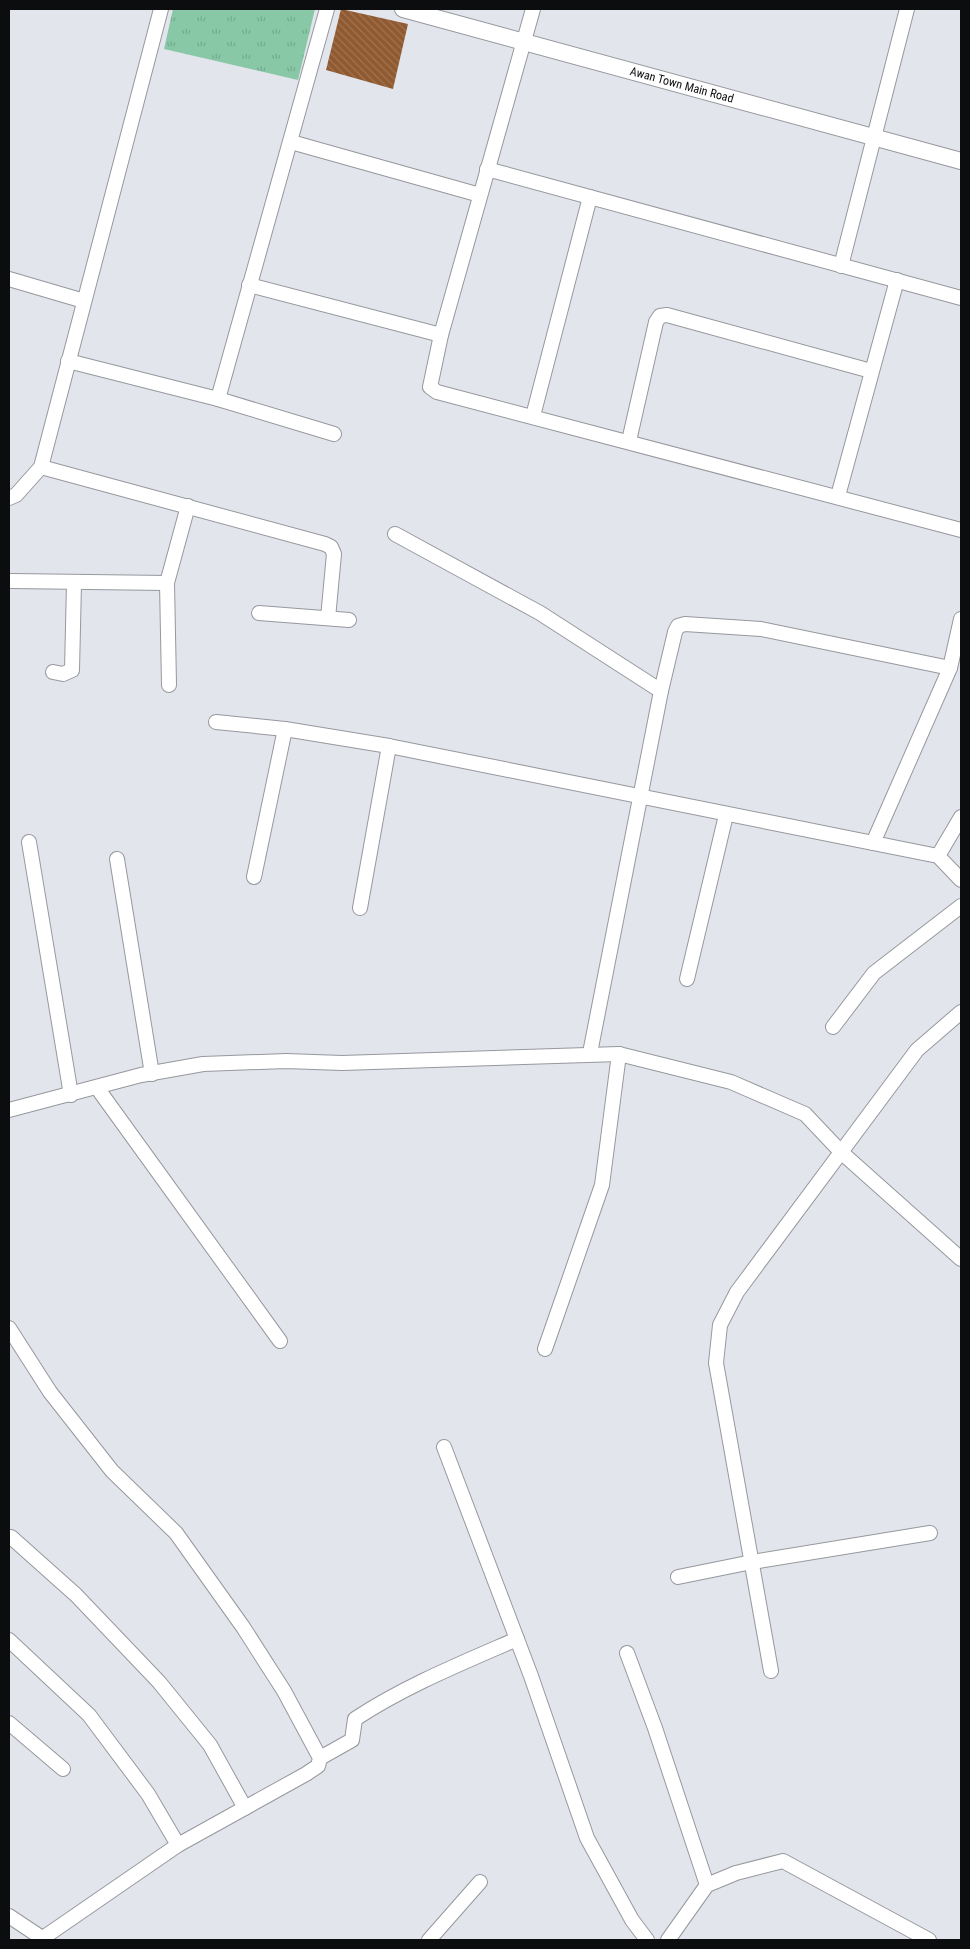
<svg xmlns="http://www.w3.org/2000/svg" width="970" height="1949" viewBox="0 0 970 1949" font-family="'Roboto Condensed',sans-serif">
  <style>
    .park { fill: url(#park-tufts) }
    .building { fill: url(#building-back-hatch) }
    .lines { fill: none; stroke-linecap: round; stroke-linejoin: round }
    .minor-casing { stroke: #96989e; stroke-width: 16 }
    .tertiary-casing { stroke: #96989e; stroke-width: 18 }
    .minor { stroke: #fff; stroke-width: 14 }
    .tertiary { stroke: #fff; stroke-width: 16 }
    .labels { text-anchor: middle; stroke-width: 4; stroke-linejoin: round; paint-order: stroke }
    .street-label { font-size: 12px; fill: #0c0d0f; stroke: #e3e5ec }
  </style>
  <defs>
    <pattern id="park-tufts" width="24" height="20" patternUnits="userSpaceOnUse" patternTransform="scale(1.25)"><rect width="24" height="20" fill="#88c8a7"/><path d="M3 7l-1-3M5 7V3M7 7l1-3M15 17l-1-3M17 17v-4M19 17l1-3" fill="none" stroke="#74ab8f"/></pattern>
    <pattern id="building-back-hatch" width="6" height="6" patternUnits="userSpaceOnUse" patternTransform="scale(1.25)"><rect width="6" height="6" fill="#91592e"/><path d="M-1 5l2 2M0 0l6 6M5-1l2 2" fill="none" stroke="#9c7557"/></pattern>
  </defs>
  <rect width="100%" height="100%" fill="#e3e5ec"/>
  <polygon class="park" points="173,9 315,9 298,80 164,49"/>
  <polygon class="building" points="341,9 408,24 393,89 326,70"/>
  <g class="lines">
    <defs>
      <g id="minor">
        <polyline points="533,9 441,335 430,387 437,392 961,530"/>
        <polyline points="291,142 480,195"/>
        <polyline points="487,169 961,298"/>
        <polyline points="841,266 907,9"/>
        <polyline points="9,279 84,301"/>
        <polyline points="249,285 441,335"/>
        <polyline points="68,361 218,399 327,9"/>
        <polyline points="218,399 334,434"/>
        <polyline points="533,416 590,197"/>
        <polyline points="629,441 656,322 660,316 667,315 871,371"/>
        <polyline points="41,467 325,544 331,547 334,554 328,618"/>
        <polyline points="838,496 897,280"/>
        <polyline points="9,498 16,495 41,467 161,9"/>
        <polyline points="395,534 540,613 661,691"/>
        <polyline points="11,581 167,583"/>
        <polyline points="259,613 349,620"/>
        <polyline points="53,672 63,674 72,670 74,583"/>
        <polyline points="169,685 167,583 188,506"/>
        <polyline points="216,722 285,729 389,746 938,856 961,880"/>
        <polyline points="29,842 71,1095"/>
        <polyline points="873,843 950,668 961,619"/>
        <polyline points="938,856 961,817"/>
        <polyline points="117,859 152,1074"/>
        <polyline points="254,877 285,729"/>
        <polyline points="360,908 389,746"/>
        <polyline points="687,979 726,815"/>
        <polyline points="833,1027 874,973 961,906"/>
        <polyline points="590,1053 661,691 675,632 678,626 685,624 761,629 950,668"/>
        <polyline points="98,1089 280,1341"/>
        <polyline points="9,1110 141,1075 203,1064 286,1061 342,1063 619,1054 731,1082 805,1114 841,1152 961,1259"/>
        <polyline points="9,1328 50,1392 112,1471 176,1533 243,1627 284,1691 320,1758 318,1766 306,1774 178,1845 40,1940"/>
        <polyline points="545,1349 602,1185 619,1054"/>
        <polyline points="444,1447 531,1676 587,1838 632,1920 647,1940"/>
        <polyline points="11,1537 76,1595 159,1682 210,1745 245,1808"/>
        <polyline points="678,1577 752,1562 930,1533"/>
        <polyline points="9,1640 89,1715 148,1794 178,1845"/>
        <polyline points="627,1653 655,1728 707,1885"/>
        <polyline points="771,1671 716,1363 720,1325 737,1292 917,1050 961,1012"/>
        <polyline points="9,1723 63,1769"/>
        <path d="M320 1758 352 1740 355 1719C405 1686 462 1663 517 1639"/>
        <polyline points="9,1916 42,1938"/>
        <polyline points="429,1940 480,1882"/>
        <polyline points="668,1940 707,1885 736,1873 783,1861 929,1940"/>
      </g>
      <g id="tertiary">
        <path id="s1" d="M403 9 961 161"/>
      </g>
    </defs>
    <use href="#minor" class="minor-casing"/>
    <use href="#tertiary" class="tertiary-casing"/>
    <use href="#minor" class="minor"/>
    <use href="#tertiary" class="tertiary"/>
  </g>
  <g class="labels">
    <g class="street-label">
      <text dy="4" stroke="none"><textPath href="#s1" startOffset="289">Awan Town Main Road</textPath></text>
    </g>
  </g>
  <rect width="970" height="1949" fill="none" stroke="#0c0d0f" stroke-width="20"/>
</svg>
